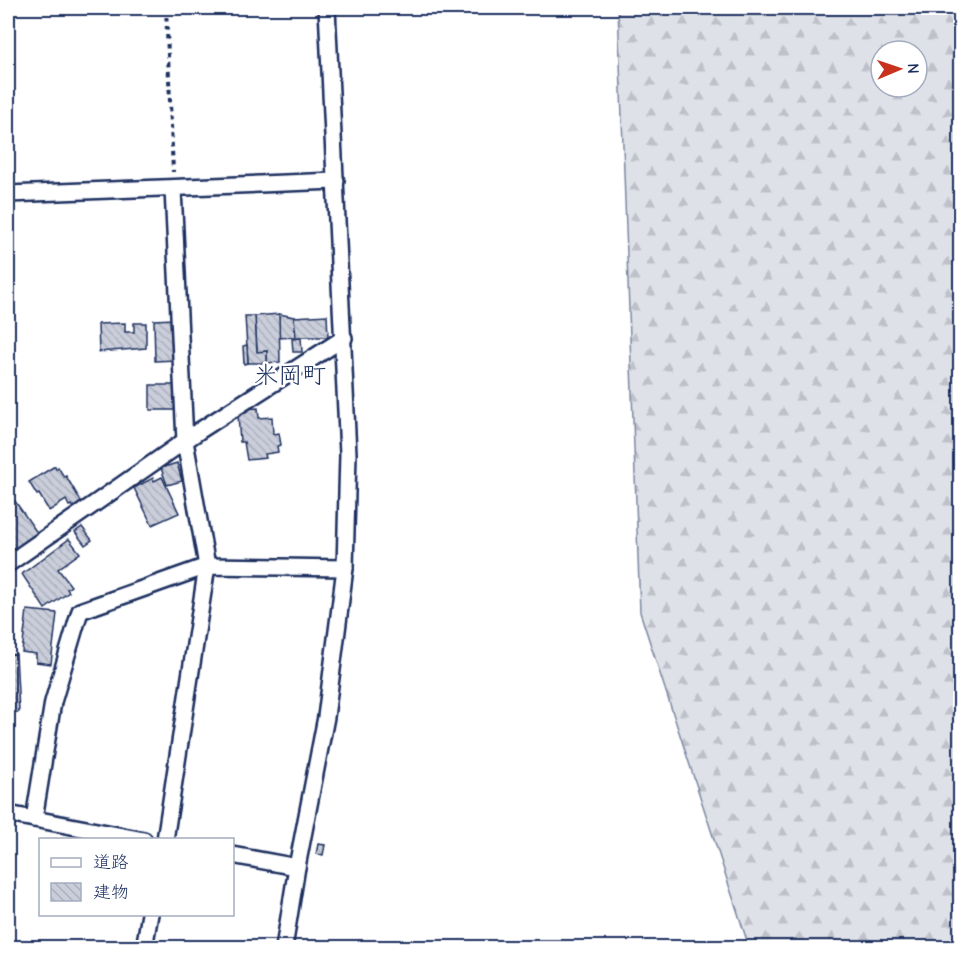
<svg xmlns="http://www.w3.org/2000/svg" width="968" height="955" viewBox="0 0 968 955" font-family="'Comic Neue','Klee One',sans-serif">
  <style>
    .forest { fill: url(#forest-firs); stroke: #7c88a2; stroke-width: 1.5; fill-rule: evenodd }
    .building { fill: url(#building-back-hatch); stroke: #1b2f5e; stroke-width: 1.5 }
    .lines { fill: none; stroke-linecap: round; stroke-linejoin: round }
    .minor-casing { stroke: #1b2f5e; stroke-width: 20 }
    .path { stroke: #1b2f5e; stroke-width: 4; stroke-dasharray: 4.5 4.5; stroke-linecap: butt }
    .minor { stroke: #fff; stroke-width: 15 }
    .labels { text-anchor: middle; stroke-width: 5; stroke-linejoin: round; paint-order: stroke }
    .quarter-label { font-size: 24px; fill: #1b2f5e; stroke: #fff }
  </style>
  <defs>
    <pattern id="forest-firs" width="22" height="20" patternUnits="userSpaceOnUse" patternTransform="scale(1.5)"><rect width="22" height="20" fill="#dee1e7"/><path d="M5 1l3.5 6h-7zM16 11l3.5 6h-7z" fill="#bec1c9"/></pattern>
    <pattern id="building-back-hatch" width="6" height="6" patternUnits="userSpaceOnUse" patternTransform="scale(1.5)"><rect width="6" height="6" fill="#caceda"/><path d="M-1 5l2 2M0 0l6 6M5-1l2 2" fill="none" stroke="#adb1be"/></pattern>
  </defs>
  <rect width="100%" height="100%" fill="#fff"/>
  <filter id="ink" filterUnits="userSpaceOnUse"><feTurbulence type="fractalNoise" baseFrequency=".0167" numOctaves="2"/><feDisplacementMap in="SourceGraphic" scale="12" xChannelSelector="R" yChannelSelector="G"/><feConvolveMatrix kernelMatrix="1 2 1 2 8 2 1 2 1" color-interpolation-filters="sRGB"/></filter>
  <g filter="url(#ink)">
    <path class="forest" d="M618 8H960V947H749L640 612ZM881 51H917V87H881Z"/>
    <g class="building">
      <polygon points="279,314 294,317 296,337 278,338"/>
      <polygon points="279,314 280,362 267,363 267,351 257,352 255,316"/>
      <polygon points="327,315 328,337 296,337 294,317"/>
      <polygon points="245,316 255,316 257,352 267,351 267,363 248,363"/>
      <polygon points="174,319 176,360 155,361 154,320"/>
      <polygon points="125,323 125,332 134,332 134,323 146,323 146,348 99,352 98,324"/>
      <polygon points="301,338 302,352 293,352 292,339"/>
      <polygon points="247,345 248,363 244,364 243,346"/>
      <rect x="150" y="385" width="25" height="25"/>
      <polygon points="258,408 259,418 272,417 273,434 279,433 281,445 277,446 278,452 265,454 266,458 247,460 244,442 240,442 238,415 242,414 243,409"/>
      <polygon points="177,463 182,481 167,485 161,468"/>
      <polygon points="55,466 56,469 58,467 64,477 66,476 82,503 73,508 71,505 69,506 66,500 49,511 39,494 37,495 29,482"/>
      <polygon points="162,477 179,513 152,525 134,488 153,478 154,481"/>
      <polygon points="10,494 38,534 8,556 8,496"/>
      <polygon points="82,527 92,540 85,545 75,532"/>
      <polygon points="69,539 80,553 58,569 71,586 67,589 69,592 45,609 22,574"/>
      <polygon points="27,610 57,613 51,664 36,662 36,654 22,652"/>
      <polygon points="16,654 19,712 8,713 8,655"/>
      <polygon points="318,844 325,845 323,855 316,854"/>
    </g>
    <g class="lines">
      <defs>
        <g id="minor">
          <polyline points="8,194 336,181"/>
          <polyline points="8,564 199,431 344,338"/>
          <polyline points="8,814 144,840"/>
          <polyline points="34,819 53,702 80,611 207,566 345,568"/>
          <polyline points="165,840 207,566 185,441 173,189"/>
          <polyline points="232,855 297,867"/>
          <polyline points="144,948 150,914"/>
          <polyline points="284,948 297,867 326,717 345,568 348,454 327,8"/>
        </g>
      </defs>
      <use href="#minor" class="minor-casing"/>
      <polyline class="path" points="166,8 173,172"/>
      <use href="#minor" class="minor"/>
    </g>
  </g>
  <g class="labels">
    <g class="quarter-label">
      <text x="290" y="383">米岡町</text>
    </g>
  </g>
  <rect width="968" height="955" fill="none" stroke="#fff" stroke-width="30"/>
  <rect x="15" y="15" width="938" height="925" fill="none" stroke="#1b2f5e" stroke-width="2" filter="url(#ink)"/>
  <rect x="39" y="838" width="195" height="78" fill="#ffffff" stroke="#a4acbf" stroke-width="1.5"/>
  <rect x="51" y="858" width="30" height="9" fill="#ffffff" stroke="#a4acbf" stroke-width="1.5"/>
  <text x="93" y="868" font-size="18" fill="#1b2f5e">道路</text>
  <rect x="51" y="883" width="30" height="18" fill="url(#building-back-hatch)" stroke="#a4acbf" stroke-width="1.5"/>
  <text x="93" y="898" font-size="18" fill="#1b2f5e">建物</text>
  <g transform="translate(899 69) rotate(88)"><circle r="28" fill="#ffffff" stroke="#a4acbf" stroke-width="1.5"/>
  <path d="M0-4.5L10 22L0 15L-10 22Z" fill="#c8321e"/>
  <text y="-9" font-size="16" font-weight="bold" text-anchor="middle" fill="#1b2f5e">N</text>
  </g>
</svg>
